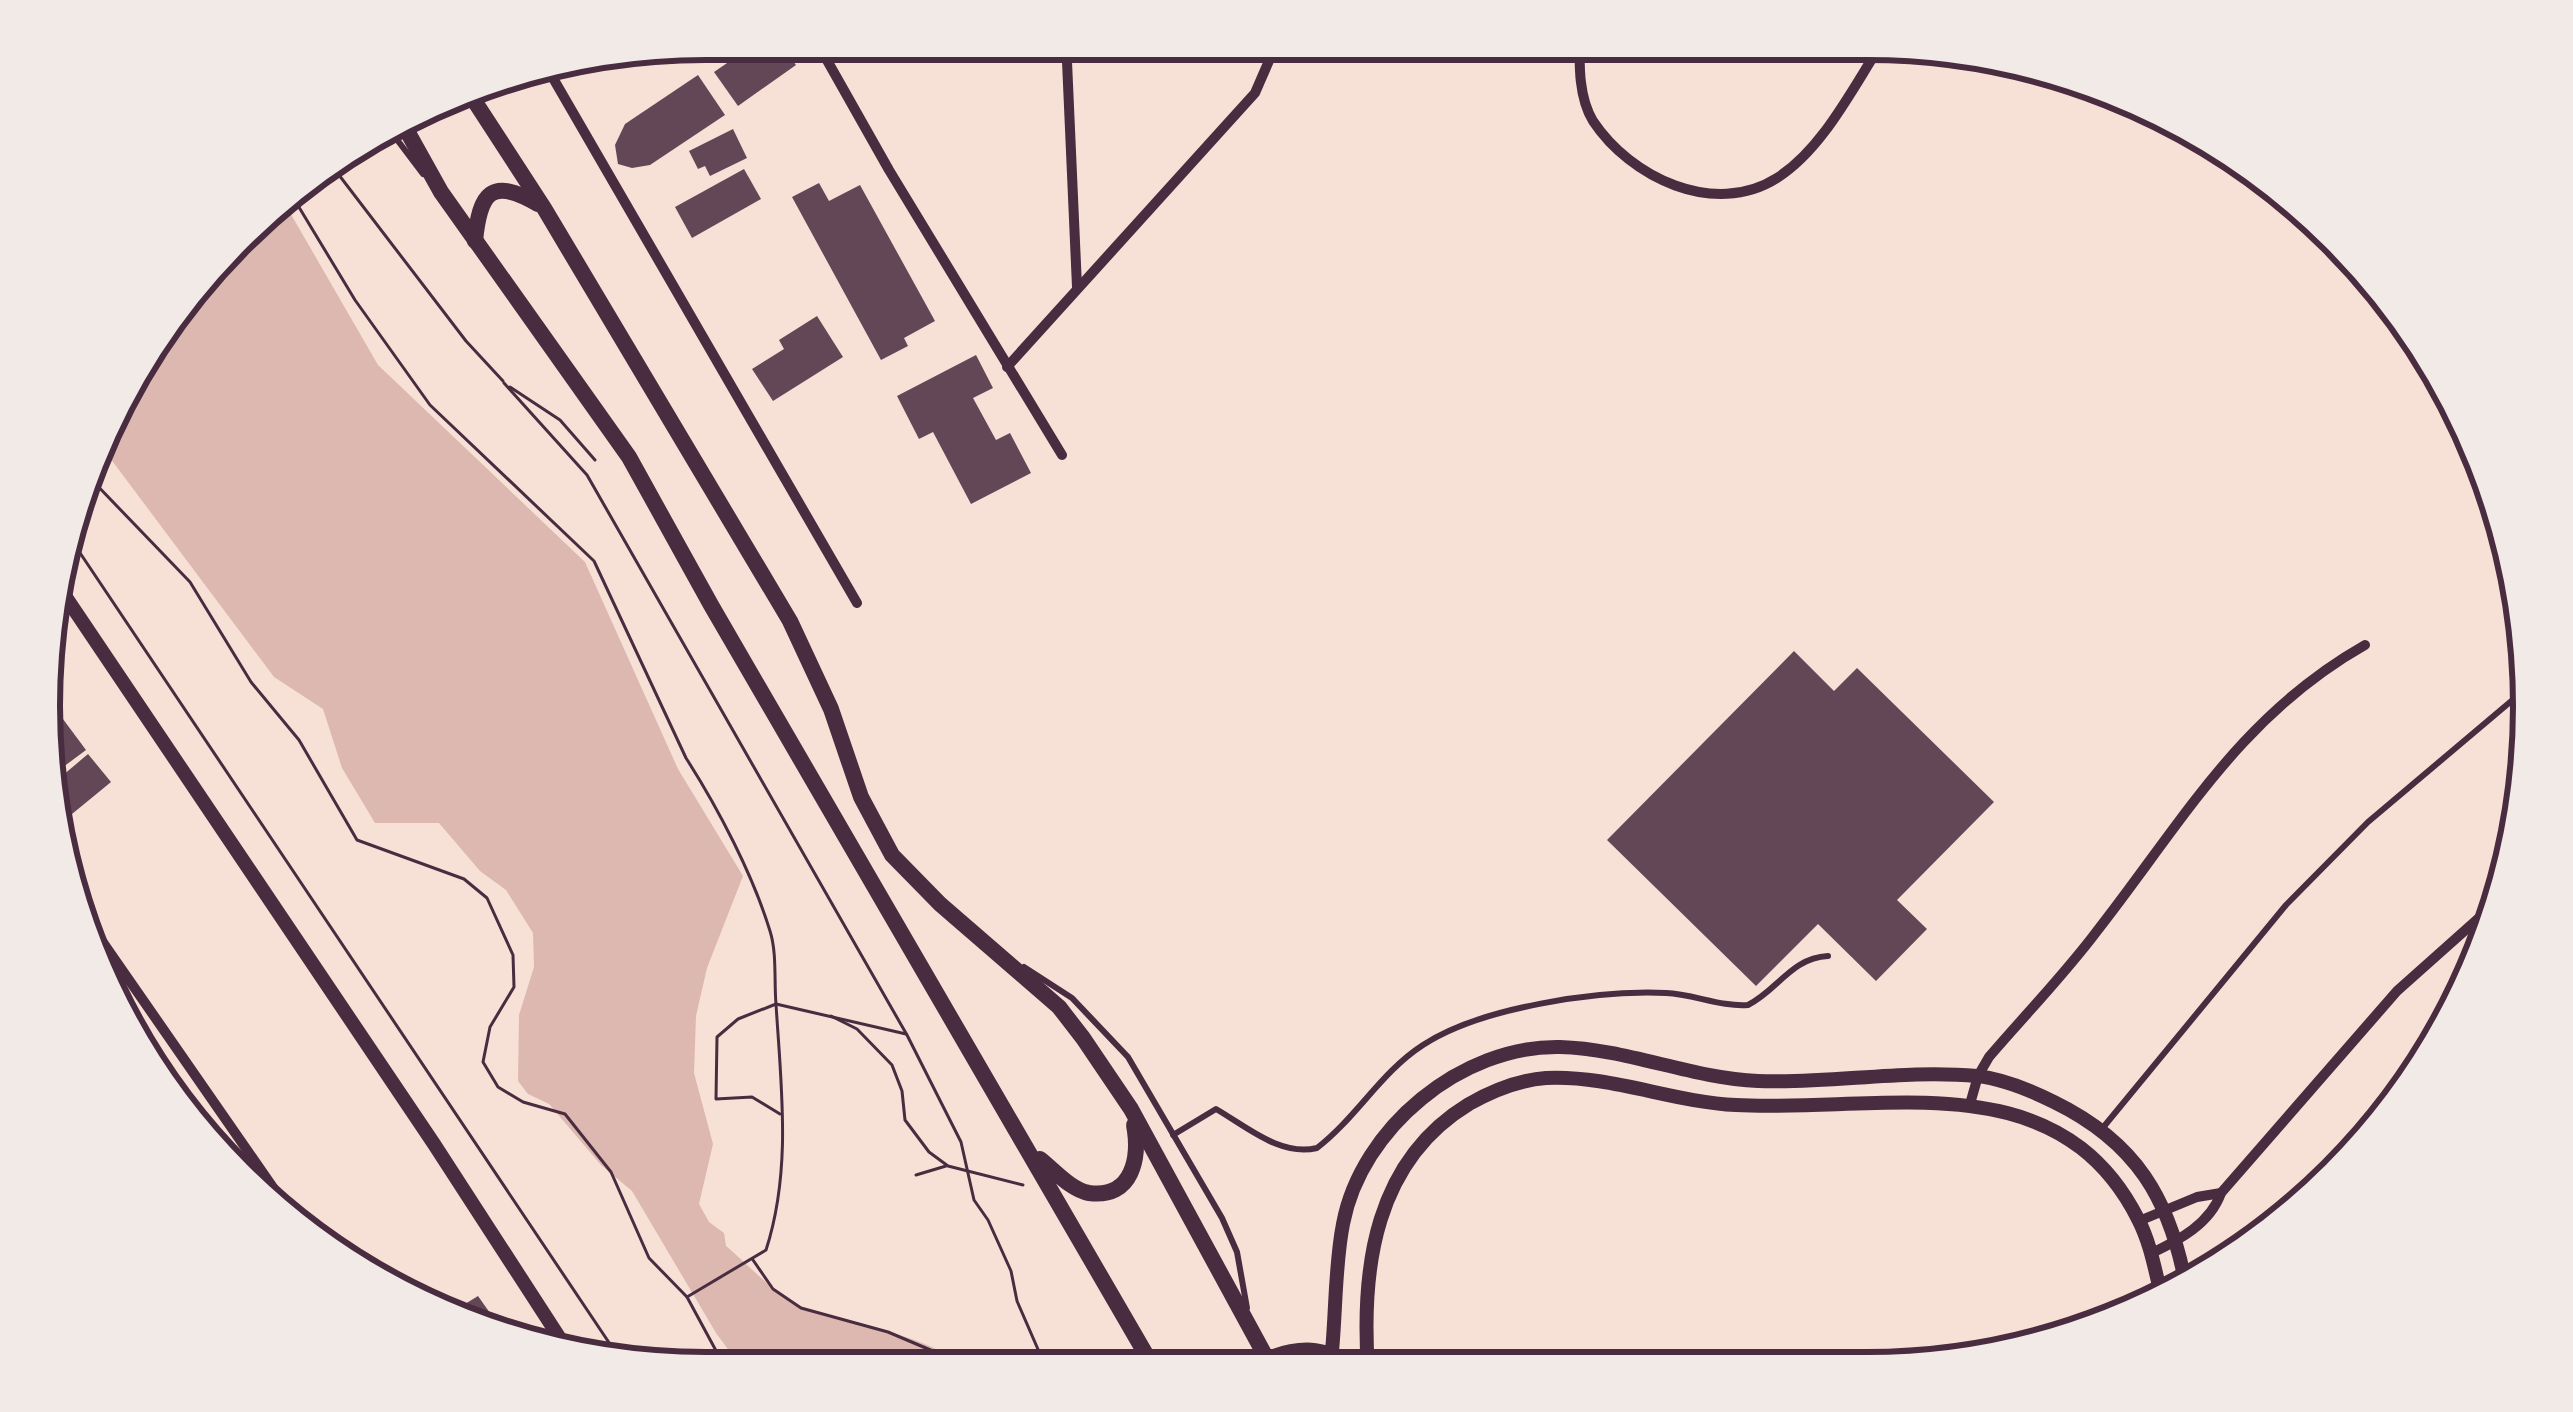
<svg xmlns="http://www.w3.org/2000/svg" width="2573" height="1412" viewBox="0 0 2573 1412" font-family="'Exo 2',sans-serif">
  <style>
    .water { fill: #dcb8b0 }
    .building { fill: #644757 }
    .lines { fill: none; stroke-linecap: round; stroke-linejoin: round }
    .path { stroke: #4a2c40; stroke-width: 3 }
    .service { stroke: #4a2c40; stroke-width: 6 }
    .minor { stroke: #4a2c40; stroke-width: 10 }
    .tertiary { stroke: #4a2c40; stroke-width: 14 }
    .primary { stroke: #4a2c40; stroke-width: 16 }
    .rim { fill: none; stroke: #4a2c40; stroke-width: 6 }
  </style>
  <rect width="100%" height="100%" fill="#f7e1d7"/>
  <path class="water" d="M281 197 378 365 585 562 678 769 743 876 707 968 696 1016 694 1073 713 1144 699 1204 709 1222 724 1233 726 1246C749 1265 779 1299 805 1309 858 1328 926 1332 970 1371H744L716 1333 632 1191 601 1165 549 1104 528 1094 518 1081 519 1015 534 967 533 933 506 890 480 871 439 823H375L342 768 323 709 274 677 101 446 151 336Z"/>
  <g class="building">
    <polygon points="762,39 777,39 796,65 738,106 714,72"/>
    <polygon points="698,75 725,115 650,165 632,168 618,164 615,145 625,124"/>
    <polygon points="733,129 747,158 710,176 705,166 698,169 689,151"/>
    <polygon points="744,169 761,199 692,238 675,207"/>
    <polygon points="819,183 829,201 860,185 935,321 904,338 908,346 881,360 792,197"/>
    <polygon points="817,316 843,357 773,401 752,369 784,349 779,340"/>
    <polygon points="976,355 993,388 973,398 996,440 1010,433 1031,473 971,504 933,432 919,439 897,396"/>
    <polygon points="1794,651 1834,691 1857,668 1994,802 1897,900 1927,929 1876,981 1818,924 1756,986 1607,840"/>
    <polygon points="54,707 86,750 47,779 40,750 44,715"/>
    <polygon points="88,754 111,782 72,814 49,787"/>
    <polygon points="478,1296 509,1340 447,1315"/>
  </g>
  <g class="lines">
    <g class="path">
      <polyline points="329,162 466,341 503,381"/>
      <path d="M288 189 355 300 430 405 594 561 686 758C718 808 753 875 770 931 777 953 774 981 776 1004 781 1086 792 1170 766 1250L687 1297"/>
      <polyline points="504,383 587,475 907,1035 961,1142 974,1200 988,1220 1011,1271 1017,1301 1047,1370"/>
      <polyline points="510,387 560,420 595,460"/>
      <polyline points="88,476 190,582 251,682 299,740 357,840 464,879 487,898 513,955 514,987 490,1027 483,1062 498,1087 523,1102 565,1114 611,1172 649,1258 687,1297 727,1371"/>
      <polyline points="64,529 624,1365"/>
      <polyline points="831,1016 857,1029 892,1065 902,1091 905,1120 929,1152 948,1166 1023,1185"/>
      <polyline points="780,1114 752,1097 716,1099 717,1037 738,1019 776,1004 906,1034"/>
      <polyline points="916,1175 946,1166"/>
      <polyline points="753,1260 773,1289 801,1308 888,1332 980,1371"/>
    </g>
    <g class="service">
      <polyline points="389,129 423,174"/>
      <polyline points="1024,967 1072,998 1128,1057 1222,1218 1237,1252 1247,1308"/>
      <polyline points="2101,1130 2286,905 2368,822 2522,692"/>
      <path d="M1173 1135 1216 1109C1247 1127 1281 1157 1317 1148 1357 1117 1381 1072 1423 1045 1481 1007 1598 990 1666 993 1693 994 1721 1007 1748 1005 1778 990 1791 958 1828 956"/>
    </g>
    <g class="minor">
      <polyline points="815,39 889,170 1062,455"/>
      <polyline points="1066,39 1077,287"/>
      <path d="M1580 40C1579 66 1579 98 1593 121 1630 177 1714 218 1777 178 1824 148 1854 85 1884 40"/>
      <polyline points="546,66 857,603"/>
      <polyline points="1007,367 1255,93 1278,40"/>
      <polyline points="77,905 297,1222"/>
      <path d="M1970 1104 1978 1076 1989 1057C2025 1015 2064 975 2097 931 2183 821 2240 716 2365 645"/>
      <polyline points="2139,1221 2197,1197 2221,1193"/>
      <path d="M2152 1253C2179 1240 2210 1224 2221 1193L2397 991 2489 909"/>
    </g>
    <g class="tertiary">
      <polyline points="57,584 434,1144 572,1357"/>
      <path d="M1332 1351C1336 1309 1335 1264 1343 1224 1361 1128 1462 1045 1560 1047 1628 1049 1690 1078 1758 1081 1830 1084 1904 1069 1977 1076 2004 1079 2030 1090 2054 1102 2136 1142 2170 1199 2186 1286"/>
      <path d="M1265 1359C1305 1343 1327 1348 1363 1369"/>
      <path d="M1368 1369C1361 1267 1375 1161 1469 1104 1492 1091 1519 1080 1546 1078 1611 1075 1672 1102 1736 1105 1881 1113 2057 1059 2138 1219 2151 1244 2155 1271 2162 1298"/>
    </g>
    <g class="primary">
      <polyline points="466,88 544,208 790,621 831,709 861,797 892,855 940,904 1059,1007 1083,1038 1131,1109 1273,1370"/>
      <polyline points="402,122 441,192 629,457 711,605 1155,1370"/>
      <path d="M475 241C480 192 491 177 538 204"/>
      <path d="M1040 1159C1054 1170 1071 1190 1089 1193 1133 1199 1140 1157 1134 1125"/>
    </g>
  </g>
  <path d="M0 0H2573V1412H0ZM706 60H1867A646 646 0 0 1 2513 706V706A646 646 0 0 1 1867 1352H706A646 646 0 0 1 60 706V706A646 646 0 0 1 706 60Z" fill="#f1eae7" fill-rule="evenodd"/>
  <path class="rim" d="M706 60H1867A646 646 0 0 1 2513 706V706A646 646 0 0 1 1867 1352H706A646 646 0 0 1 60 706V706A646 646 0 0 1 706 60Z"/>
</svg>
